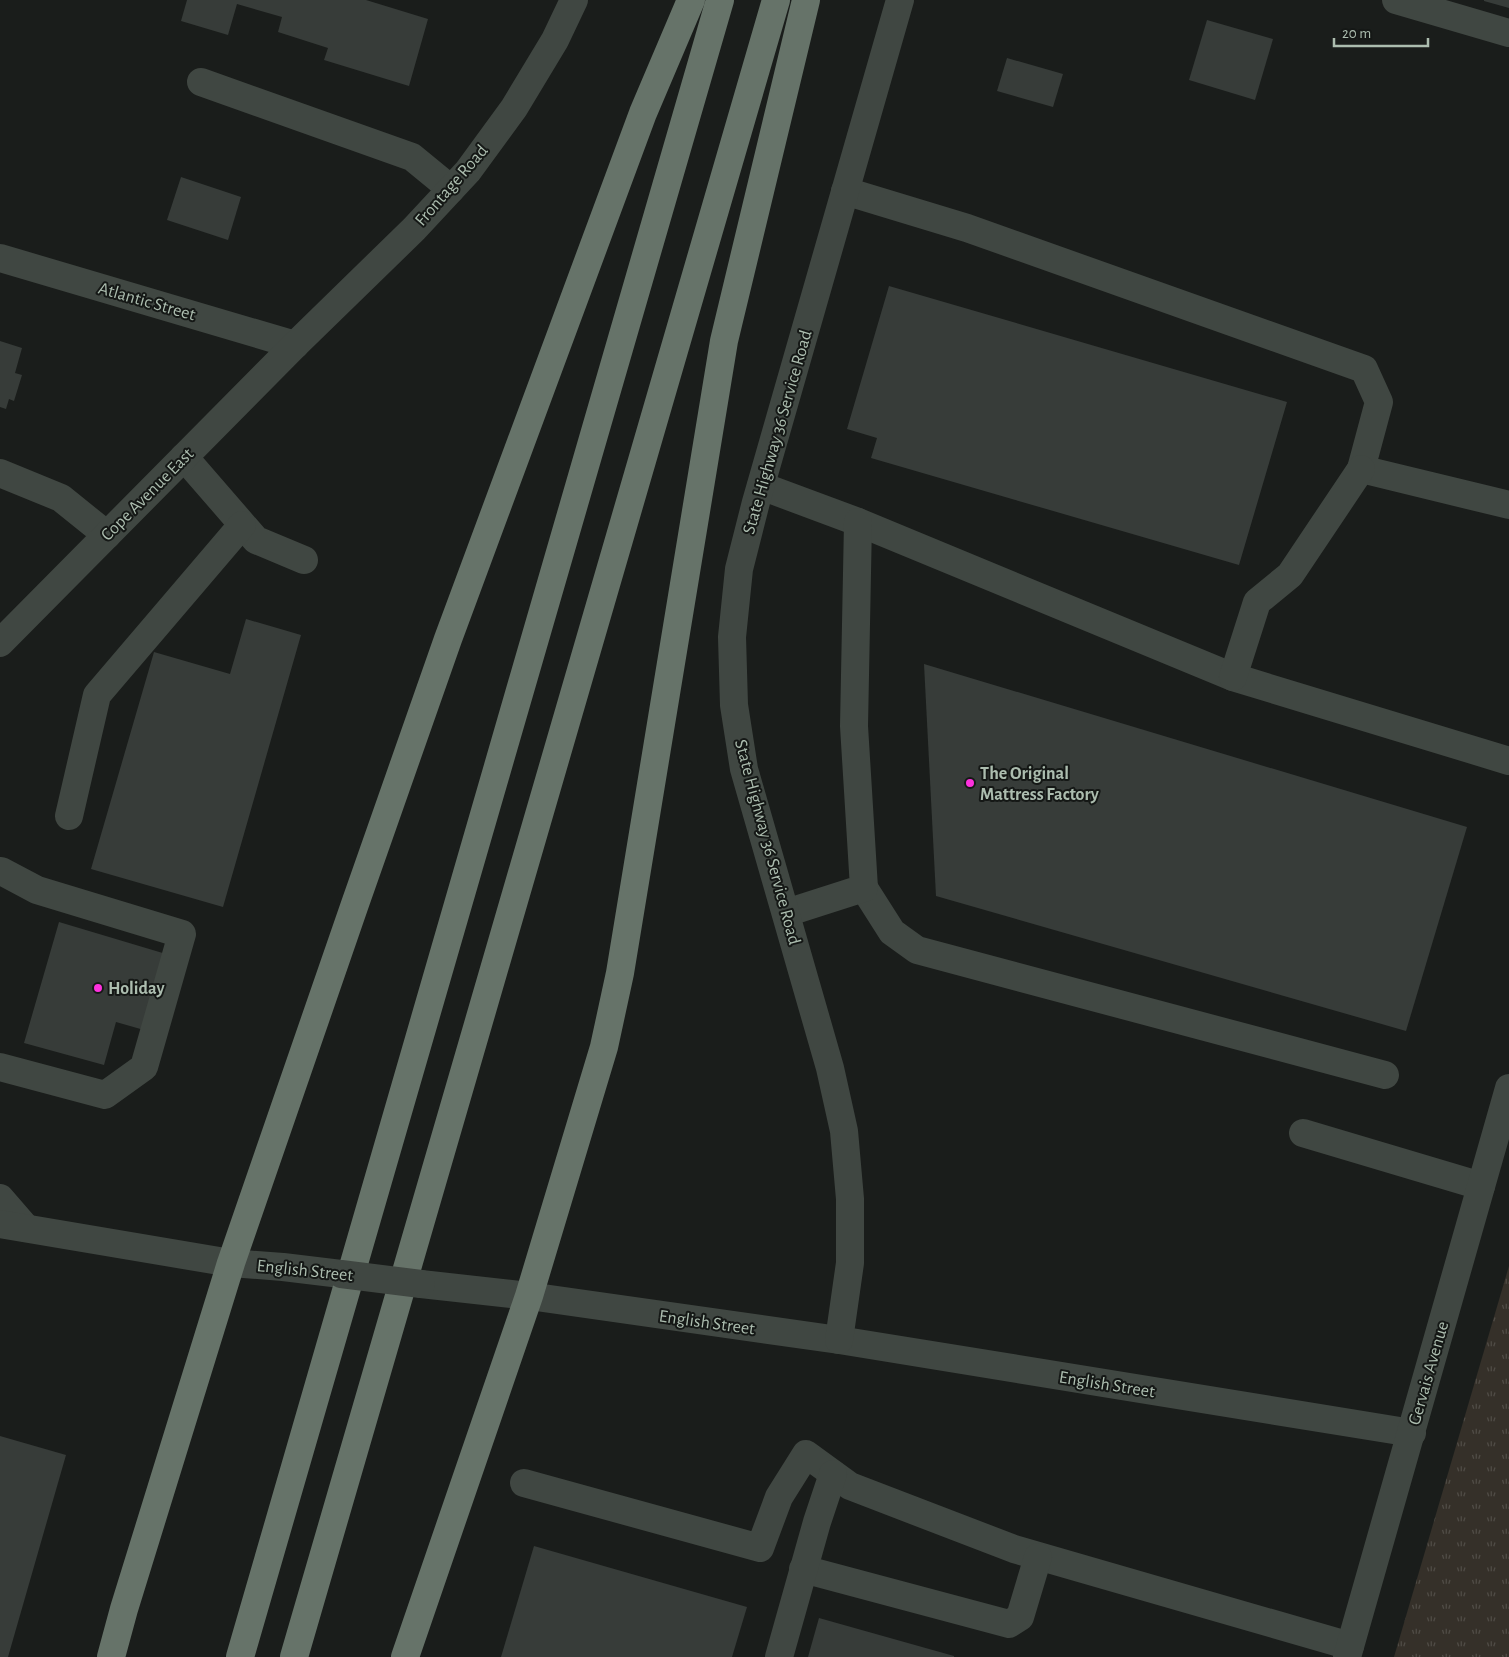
<svg xmlns="http://www.w3.org/2000/svg" width="1509" height="1657" viewBox="0 0 1509 1657" font-family="'Alegreya Sans',sans-serif">
  <style>
    .grass { fill: url(#grass-tufts) }
    .building { fill: #373c39 }
    .lines { fill: none; stroke-linecap: round; stroke-linejoin: round }
    .minor { stroke: #404742; stroke-width: 28 }
    .highway { stroke: #667369; stroke-width: 28 }
    .minor-bridge { stroke: #404742; stroke-width: 28 }
    .poi-dot { fill: #fd31dd; stroke: #151816; stroke-width: 2 }
    .labels { text-anchor: middle; stroke-width: 4; stroke-linejoin: round; paint-order: stroke }
    .street-label { font-size: 18px; fill: #acbdaf; stroke: #151816 }
    .poi-label { font-size: 18px; font-weight: bold; fill: #acbdaf; stroke: #151816; text-anchor: start }
  </style>
  <defs>
    <pattern id="grass-tufts" width="24" height="20" patternUnits="userSpaceOnUse" patternTransform="scale(1.25)"><rect width="24" height="20" fill="#353029"/><path d="M3 7l-1-3M5 7V3M7 7l1-3M15 17l-1-3M17 17v-4M19 17l1-3" fill="none" stroke="#504c46"/></pattern>
  </defs>
  <rect width="100%" height="100%" fill="#1a1d1b"/>
  <polygon class="grass" points="1509,1266 1509,1657 1394,1657"/>
  <g class="building">
    <polygon points="187,0 366,0 428,19 409,86 324,60 328,48 278,32 282,17 237,4 228,35 181,21"/>
    <polygon points="1509,0 1509,8 1484,1 1484,0"/>
    <polygon points="1207,20 1273,39 1255,100 1189,80"/>
    <polygon points="1007,58 1063,74 1053,107 997,91"/>
    <polygon points="181,177 241,197 228,240 167,220"/>
    <polygon points="889,286 1287,402 1239,565 871,458 877,438 847,429"/>
    <polygon points="0,341 22,348 15,373 22,375 14,401 9,399 6,409 0,407"/>
    <polygon points="246,619 301,635 223,907 91,869 154,652 230,674"/>
    <polygon points="924,664 1467,827 1406,1031 936,896"/>
    <polygon points="59,922 166,954 144,1030 116,1022 104,1065 24,1043"/>
    <polygon points="0,1436 66,1455 8,1657 0,1657"/>
    <polygon points="534,1546 747,1607 732,1657 501,1657"/>
    <polygon points="819,1618 954,1656 954,1657 808,1657"/>
  </g>
  <g class="lines">
    <g class="minor">
      <polyline points="1396,0 1509,33"/>
      <polyline points="201,82 412,157 451,189"/>
      <polyline points="845,191 967,228 1364,369 1379,402 1361,469 1509,505"/>
      <polyline points="0,258 295,345"/>
      <polyline points="184,457 256,540 304,560"/>
      <polyline points="0,473 61,498 107,535"/>
      <polyline points="761,486 858,522 1233,677 1509,761"/>
      <polyline points="0,643 295,345 414,229 468,171 514,108 555,40 574,0"/>
      <polyline points="1233,677 1257,602 1290,575 1361,469"/>
      <polyline points="69,816 97,695 242,525"/>
      <polyline points="864,888 892,932 917,950 1385,1075"/>
      <polyline points="786,913 864,888 854,726 858,522"/>
      <polyline points="0,1067 105,1095 144,1067 182,934 37,890 1,871"/>
      <polyline points="1303,1133 1481,1186"/>
      <polyline points="0,1198 26,1228"/>
      <polyline points="0,1224 231,1263 283,1267 341,1274"/>
      <polyline points="421,1284 529,1296 839,1340 1412,1433"/>
      <polyline points="839,1340 850,1263 850,1199 844,1131 830,1068 744,769 734,705 732,637 739,569 756,502 900,0"/>
      <polyline points="524,1483 760,1548 779,1497 806,1454 850,1486 1014,1549 1350,1646"/>
      <polyline points="803,1569 1009,1624 1020,1617 1038,1557"/>
      <polyline points="779,1657 817,1522 833,1474"/>
      <polyline points="1347,1657 1509,1088"/>
    </g>
    <g class="highway">
      <polyline points="111,1657 124,1609 231,1263 355,904 448,639 643,113 691,0"/>
      <polyline points="240,1657 720,0"/>
      <polyline points="294,1657 776,0"/>
      <polyline points="405,1657 529,1296 604,1047 620,973 724,341 806,0"/>
    </g>
    <polyline class="minor-bridge" points="341,1274 421,1284"/>
  </g>
  <g class="poi-dot">
    <circle cx="970" cy="783" r="5"/>
    <circle cx="98" cy="988" r="5"/>
  </g>
  <g class="labels">
    <g class="street-label">
      <text transform="translate(451 185) rotate(-49)" y="6">Frontage Road</text>
      <text transform="translate(147 301) rotate(16)" y="6">Atlantic Street</text>
      <text transform="translate(777 432) rotate(-74)" y="6">State Highway 36 Service Road</text>
      <text transform="translate(147 494) rotate(-45)" y="6">Cope Avenue East</text>
      <text transform="translate(768 842) rotate(75)" y="6">State Highway 36 Service Road</text>
      <text transform="translate(305 1270) rotate(6)" y="6">English Street</text>
      <text transform="translate(707 1322) rotate(8)" y="6">English Street</text>
      <text transform="translate(1428 1373) rotate(-74)" y="6">Gervais Avenue</text>
      <text transform="translate(1107 1384) rotate(9)" y="6">English Street</text>
    </g>
    <g class="poi-label">
      <text x="980" y="779">The Original<tspan x="980" dy="21">Mattress Factory</tspan></text>
      <text x="108" y="994">Holiday</text>
    </g>
  </g>
  <path d="M1334 38v8h94v-8" fill="none" stroke="#acbdaf" stroke-width="2.5"/>
  <text x="1342" y="38" font-size="15" fill="#acbdaf" stroke="#151816" stroke-width="4" paint-order="stroke">20 m</text>
</svg>
